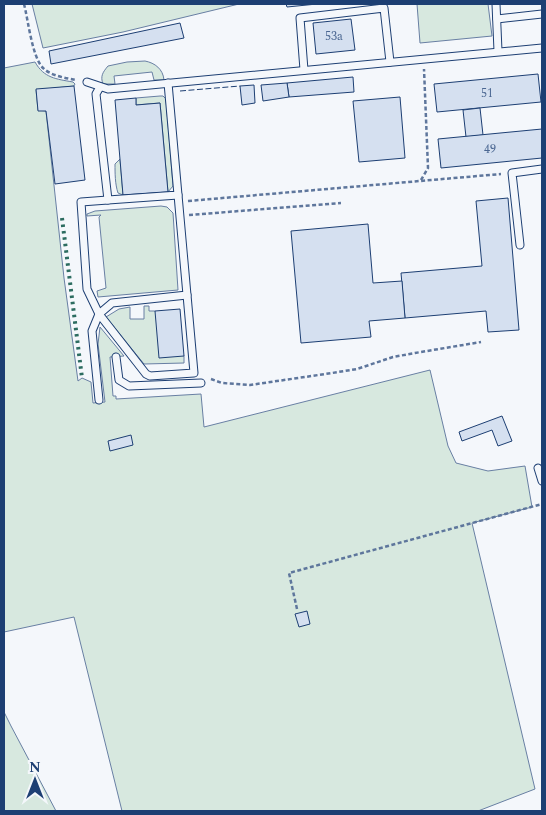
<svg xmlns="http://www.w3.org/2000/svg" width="546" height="815" viewBox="0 0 546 815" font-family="Spectral,serif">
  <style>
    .green { fill: #d7e8df; stroke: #687fa3 }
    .building { fill: #d5e0f0; stroke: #1d3f73 }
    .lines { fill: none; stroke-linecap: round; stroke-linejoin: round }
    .lane-casing { stroke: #1d3f73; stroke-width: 9 }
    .path { stroke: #5e769c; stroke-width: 2.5; stroke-dasharray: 4 2.5; stroke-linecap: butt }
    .lane { stroke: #f4f7fb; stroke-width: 7 }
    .hedge { stroke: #2c6c60; stroke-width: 4; stroke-dasharray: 2.5 4; stroke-linecap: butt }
    .fence { stroke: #1d3f73; stroke-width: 1; stroke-dasharray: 6 2.5; stroke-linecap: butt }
    .labels { text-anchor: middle; stroke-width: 4; stroke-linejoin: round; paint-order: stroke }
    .number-label { font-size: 12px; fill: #4b6792 }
  </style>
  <rect width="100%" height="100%" fill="#f4f7fb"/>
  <g class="green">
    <polygon points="32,4 239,4 123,32 43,48"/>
    <polygon points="417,4 488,4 492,36 420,43"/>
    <path d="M145 61C155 63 163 69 164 80H154L152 72 114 76 115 84H103C100 76 103 72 108 66L127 62Z"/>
    <path d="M35 62C44 78 56 79 73 82L75 84 74 86 36 90 38 110 46 111 64 278 78 381 82 378 91 382 93 403 105 402 98 344 100 327 124 356 110 357 113 396H116V399L201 394 204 427 430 370 448 446 456 463 488 471 525 466 532 507 472 523 535 789 478 811H122L74 617 4 632V68Z"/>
    <polygon points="160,96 163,96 166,99 173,186 168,192 160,103 136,105 136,98"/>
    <path d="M120 159 123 195 118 193C115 184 115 173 115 164Z"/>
    <polygon points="161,206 167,207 173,213 178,290 98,297 97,291 106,288 99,217 101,215 87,216 87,214 95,211"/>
    <polygon points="144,306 149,306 149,311 155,311 184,356 184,363 144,364 106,317 119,309 130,307 130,319 144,319"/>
    <polygon points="4,712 11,726 56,811 4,811"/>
  </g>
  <g class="building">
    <polygon points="286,4 317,4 287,7"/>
    <polygon points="351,19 355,50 316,54 313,23"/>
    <polygon points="180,23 184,38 51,64 49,51"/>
    <polygon points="538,74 541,102 437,112 434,84"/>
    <polygon points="353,77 354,92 289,97 287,83"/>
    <polygon points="287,83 289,97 263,101 261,85"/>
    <polygon points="254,85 255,103 242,105 240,86"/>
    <polygon points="74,86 85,180 55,184 46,111 38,111 36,89"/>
    <polygon points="400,97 405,158 359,162 353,101"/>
    <polygon points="136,98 136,105 160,103 168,192 123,195 115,100"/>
    <polygon points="480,108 483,135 466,137 463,110"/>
    <polygon points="542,129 542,158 441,168 438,139"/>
    <polygon points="508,198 519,330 488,332 486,311 405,318 401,273 482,266 476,201"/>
    <polygon points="368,224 373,283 402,281 405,318 369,321 371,337 301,343 291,231"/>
    <polygon points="180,309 184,356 159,358 155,311"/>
    <polygon points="502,416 512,441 498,446 492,430 462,441 459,432"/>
    <polygon points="131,435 133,445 110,451 108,441"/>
    <polygon points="307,611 310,624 299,627 295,614"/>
  </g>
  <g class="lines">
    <defs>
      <g id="lane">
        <polyline points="496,4 498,51"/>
        <polyline points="497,19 542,14"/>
        <polyline points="304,70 300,18 384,8 390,62"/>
        <polyline points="87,82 108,89 542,48"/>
        <polyline points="100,87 96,94 108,200 178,195 168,83"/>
        <polyline points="108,200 81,202 87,289 99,314 112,303 187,295 178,195"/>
        <polyline points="520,245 512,173 542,169"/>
        <polyline points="116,357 119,380 129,386 201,383"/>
        <polyline points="99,400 92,331 99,314 146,374 150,376 194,373 187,295"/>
        <polyline points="538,468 542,481"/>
      </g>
    </defs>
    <use href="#lane" class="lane-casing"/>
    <g class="path">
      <path d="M24 4C28 19 32 57 43 68 51 76 66 78 76 80"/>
      <polyline points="421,180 428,168 424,69"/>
      <polyline points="188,201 501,174"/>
      <polyline points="189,215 341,203"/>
      <polyline points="211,379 222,383 250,385 332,373 357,369 393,357 415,353 481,342"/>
      <polyline points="297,609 289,573 542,504"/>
    </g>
    <use href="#lane" class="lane"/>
    <polyline class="hedge" points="62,218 82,378"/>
    <polyline class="fence" points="180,91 240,86"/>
  </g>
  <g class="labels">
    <g class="number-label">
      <text x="334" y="40">53a</text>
      <text x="487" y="97">51</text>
      <text x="490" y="153">49</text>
    </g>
  </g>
  <rect width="546" height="815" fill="none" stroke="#1d3f73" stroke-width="10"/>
  <g transform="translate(35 780)" stroke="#f4f7fb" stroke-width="4" paint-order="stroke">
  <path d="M0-4L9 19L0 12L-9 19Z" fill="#1d3f73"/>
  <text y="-8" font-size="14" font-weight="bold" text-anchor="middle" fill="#1d3f73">N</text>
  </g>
</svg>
